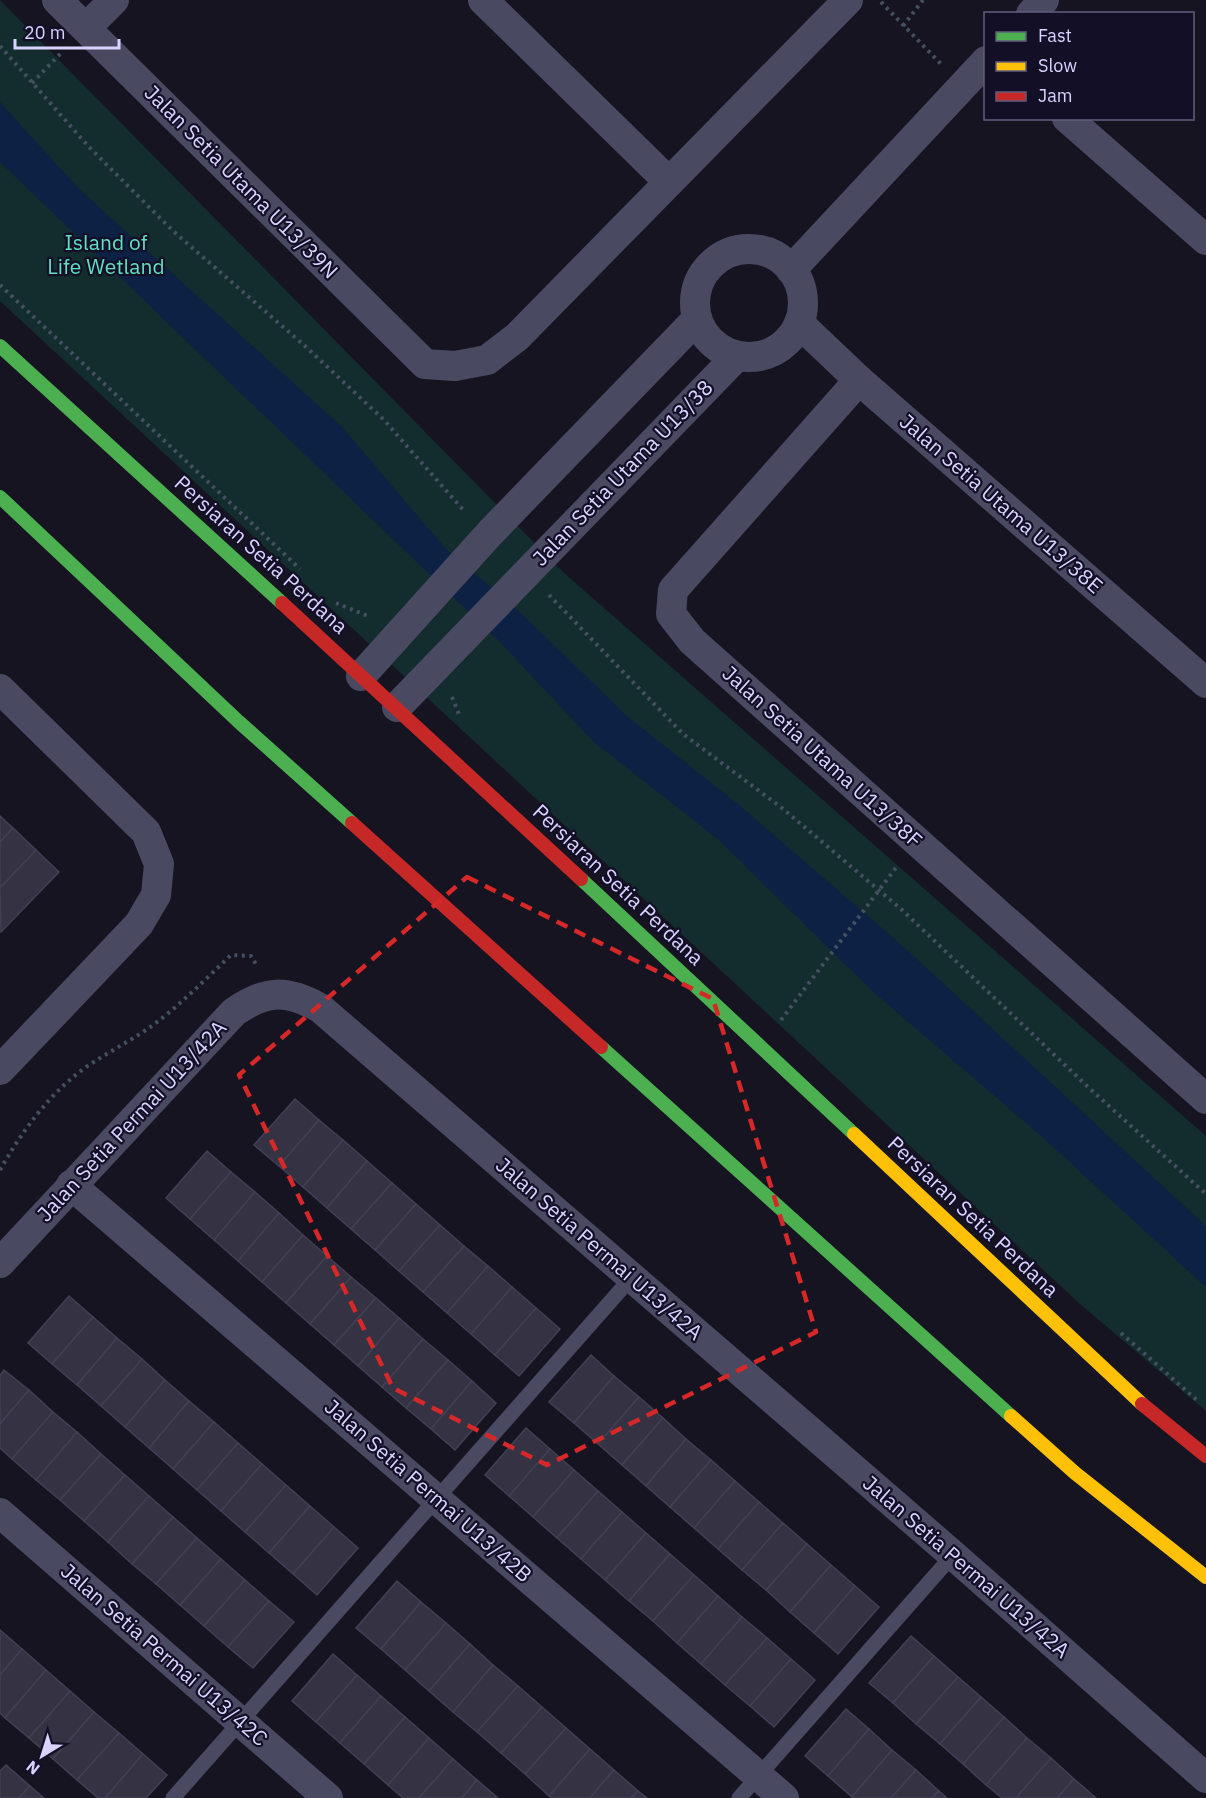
<svg xmlns="http://www.w3.org/2000/svg" width="1206" height="1798" viewBox="0 0 1206 1798" font-family="'IBM Plex Sans',sans-serif">
  <style>
    .green { fill: #132c2d }
    .water { fill: #0d2144 }
    .building { fill: #343243; stroke: #433f54; stroke-width: 1.5 }
    .lines { fill: none; stroke-linecap: round; stroke-linejoin: round }
    .path { stroke: #44505f; stroke-width: 4; stroke-dasharray: 3 4.5; stroke-linecap: butt }
    .lane { stroke: #4a4962; stroke-width: 15 }
    .street { stroke: #4a4962; stroke-width: 30 }
    .fast { stroke: #4caf50; stroke-width: 14 }
    .slow { stroke: #ffc107; stroke-width: 14 }
    .jam { stroke: #c62828; stroke-width: 14 }
    .marked { fill: none; stroke: #d62828; stroke-width: 4.5; stroke-dasharray: 12 8; stroke-linejoin: round }
    .labels { text-anchor: middle; stroke-width: 4.5; stroke-linejoin: round; paint-order: stroke }
    .street-label { font-size: 21px; fill: #d9d4ff; stroke: #130f26 }
    .park-label { font-size: 21px; fill: #5fe0c0; stroke: #130f26 }
  </style>
  <rect width="100%" height="100%" fill="#161421"/>
  <polygon class="green" points="0,0 563,572 1206,1136 1206,1411 1080,1304 0,301"/>
  <polygon class="water" points="0,102 78,188 342,427 445,548 523,615 628,717 739,805 906,949 1206,1226 1206,1287 1039,1134 870,989 719,840 594,742 498,640 0,162"/>
  <g class="building">
    <polygon points="0,816 13,828 0,842"/>
    <polygon points="13,828 36,850 0,888 0,842"/>
    <polygon points="36,850 59,872 1,932 0,888"/>
    <polygon points="295,1099 319,1120 279,1166 254,1145"/>
    <polygon points="319,1120 343,1140 303,1187 279,1166"/>
    <polygon points="343,1140 367,1161 327,1208 303,1187"/>
    <polygon points="207,1151 231,1172 190,1219 166,1198"/>
    <polygon points="367,1161 392,1183 351,1229 327,1208"/>
    <polygon points="231,1172 255,1192 214,1240 190,1219"/>
    <polygon points="392,1183 416,1204 375,1250 351,1229"/>
    <polygon points="255,1192 279,1213 238,1261 214,1240"/>
    <polygon points="416,1204 440,1225 399,1271 375,1250"/>
    <polygon points="279,1213 303,1235 262,1282 238,1261"/>
    <polygon points="440,1225 464,1246 423,1292 399,1271"/>
    <polygon points="303,1235 327,1256 286,1303 262,1282"/>
    <polygon points="464,1246 488,1266 447,1313 423,1292"/>
    <polygon points="327,1256 351,1277 310,1324 286,1303"/>
    <polygon points="488,1266 512,1287 471,1334 447,1313"/>
    <polygon points="351,1277 376,1298 334,1345 310,1324"/>
    <polygon points="512,1287 536,1308 495,1355 471,1334"/>
    <polygon points="69,1296 93,1317 52,1364 28,1343"/>
    <polygon points="376,1298 399,1318 358,1366 334,1345"/>
    <polygon points="536,1308 560,1329 519,1376 495,1355"/>
    <polygon points="93,1317 117,1338 77,1385 52,1364"/>
    <polygon points="399,1318 423,1339 382,1387 358,1366"/>
    <polygon points="117,1338 142,1359 101,1406 77,1385"/>
    <polygon points="423,1339 448,1360 406,1408 382,1387"/>
    <polygon points="591,1355 614,1376 574,1423 549,1402"/>
    <polygon points="142,1359 165,1380 125,1427 101,1406"/>
    <polygon points="448,1360 472,1381 431,1429 406,1408"/>
    <polygon points="4,1370 29,1390 0,1424 0,1375"/>
    <polygon points="614,1376 639,1397 598,1444 574,1423"/>
    <polygon points="165,1380 189,1401 149,1448 125,1427"/>
    <polygon points="472,1381 496,1403 455,1450 431,1429"/>
    <polygon points="29,1390 53,1412 12,1459 0,1448 0,1424"/>
    <polygon points="639,1397 663,1418 622,1465 598,1444"/>
    <polygon points="189,1401 214,1422 173,1469 149,1448"/>
    <polygon points="53,1412 77,1432 36,1480 12,1459"/>
    <polygon points="663,1418 686,1439 646,1486 622,1465"/>
    <polygon points="214,1422 238,1443 197,1490 173,1469"/>
    <polygon points="526,1428 550,1449 509,1496 485,1475"/>
    <polygon points="77,1432 101,1454 60,1500 36,1480"/>
    <polygon points="686,1439 711,1460 670,1507 646,1486"/>
    <polygon points="238,1443 262,1464 221,1511 197,1490"/>
    <polygon points="550,1449 574,1470 533,1517 509,1496"/>
    <polygon points="101,1454 125,1475 84,1521 60,1500"/>
    <polygon points="711,1460 735,1481 694,1528 670,1507"/>
    <polygon points="262,1464 286,1485 245,1532 221,1511"/>
    <polygon points="574,1470 598,1491 557,1538 533,1517"/>
    <polygon points="125,1475 149,1496 108,1542 84,1521"/>
    <polygon points="735,1481 759,1502 718,1549 694,1528"/>
    <polygon points="286,1485 310,1506 269,1553 245,1532"/>
    <polygon points="598,1491 622,1512 581,1559 557,1538"/>
    <polygon points="149,1496 173,1517 132,1564 108,1542"/>
    <polygon points="759,1502 783,1523 742,1570 718,1549"/>
    <polygon points="310,1506 334,1527 293,1574 269,1553"/>
    <polygon points="622,1512 646,1533 605,1580 581,1559"/>
    <polygon points="173,1517 197,1538 156,1584 132,1564"/>
    <polygon points="783,1523 807,1544 766,1590 742,1570"/>
    <polygon points="334,1527 358,1548 317,1595 293,1574"/>
    <polygon points="646,1533 670,1554 629,1601 605,1580"/>
    <polygon points="197,1538 221,1559 180,1605 156,1584"/>
    <polygon points="807,1544 831,1565 790,1612 766,1590"/>
    <polygon points="670,1554 694,1575 653,1621 629,1601"/>
    <polygon points="221,1559 245,1580 204,1626 180,1605"/>
    <polygon points="831,1565 855,1586 814,1633 790,1612"/>
    <polygon points="694,1575 718,1596 677,1643 653,1621"/>
    <polygon points="245,1580 269,1601 228,1647 204,1626"/>
    <polygon points="397,1581 421,1602 381,1649 356,1628"/>
    <polygon points="855,1586 879,1607 838,1654 814,1633"/>
    <polygon points="718,1596 742,1617 701,1664 677,1643"/>
    <polygon points="269,1601 294,1622 253,1668 228,1647"/>
    <polygon points="421,1602 446,1623 405,1670 381,1649"/>
    <polygon points="742,1617 767,1638 725,1685 701,1664"/>
    <polygon points="446,1623 470,1644 429,1691 405,1670"/>
    <polygon points="0,1630 22,1649 0,1675"/>
    <polygon points="911,1636 934,1656 893,1703 869,1683"/>
    <polygon points="767,1638 791,1659 750,1706 725,1685"/>
    <polygon points="470,1644 493,1665 453,1712 429,1691"/>
    <polygon points="22,1649 46,1670 5,1718 0,1713 0,1675"/>
    <polygon points="333,1654 357,1675 316,1722 292,1701"/>
    <polygon points="934,1656 958,1677 916,1724 893,1703"/>
    <polygon points="791,1659 815,1680 774,1727 750,1706"/>
    <polygon points="493,1665 518,1686 477,1732 453,1712"/>
    <polygon points="46,1670 70,1691 29,1738 5,1718"/>
    <polygon points="357,1675 381,1696 340,1743 316,1722"/>
    <polygon points="958,1677 981,1697 940,1744 916,1724"/>
    <polygon points="518,1686 542,1707 501,1753 477,1732"/>
    <polygon points="70,1691 94,1712 53,1759 29,1738"/>
    <polygon points="381,1696 405,1717 364,1764 340,1743"/>
    <polygon points="981,1697 1004,1717 963,1764 940,1744"/>
    <polygon points="542,1707 566,1728 525,1774 501,1753"/>
    <polygon points="846,1709 869,1729 828,1776 805,1756"/>
    <polygon points="94,1712 119,1733 77,1780 53,1759"/>
    <polygon points="405,1717 429,1738 388,1785 364,1764"/>
    <polygon points="1004,1717 1027,1738 986,1785 963,1764"/>
    <polygon points="566,1728 590,1749 549,1796 525,1774"/>
    <polygon points="869,1729 892,1750 852,1797 828,1776"/>
    <polygon points="119,1733 143,1754 105,1798 98,1798 77,1780"/>
    <polygon points="429,1738 453,1759 419,1798 403,1798 388,1785"/>
    <polygon points="1027,1738 1051,1758 1016,1798 1002,1798 986,1785"/>
    <polygon points="590,1749 614,1770 590,1798 552,1798 549,1796"/>
    <polygon points="892,1750 916,1770 891,1798 853,1798 852,1797"/>
    <polygon points="143,1754 167,1775 146,1798 105,1798"/>
    <polygon points="1051,1758 1074,1779 1057,1798 1016,1798"/>
    <polygon points="453,1759 477,1780 462,1798 419,1798"/>
    <polygon points="6,1765 30,1786 19,1798 0,1798 0,1771"/>
    <polygon points="614,1770 638,1791 631,1798 590,1798"/>
    <polygon points="916,1770 939,1791 932,1798 891,1798"/>
    <polygon points="1074,1779 1096,1798 1057,1798"/>
    <polygon points="477,1780 498,1798 462,1798"/>
    <polygon points="30,1786 44,1798 19,1798"/>
    <polygon points="638,1791 647,1798 631,1798"/>
    <polygon points="939,1791 947,1798 932,1798"/>
  </g>
  <g class="lines">
    <g class="path">
      <polyline points="881,2 941,64"/>
      <polyline points="903,26 923,0"/>
      <polyline points="0,46 88,146 173,231 305,346 384,420 465,512"/>
      <polyline points="32,83 63,51"/>
      <polyline points="0,285 300,569"/>
      <polyline points="549,595 683,734 782,808 901,909 1088,1087 1206,1194"/>
      <polyline points="336,603 370,617"/>
      <polyline points="452,697 460,717"/>
      <polyline points="781,1020 898,865"/>
      <path d="M0 1170C22 1131 51 1091 89 1065 115 1048 142 1035 166 1015 189 996 210 975 231 955L251 956 257 966"/>
      <polyline points="1121,1333 1199,1402"/>
    </g>
    <g class="lane">
      <polyline points="173,1798 632,1277"/>
      <polyline points="739,1798 953,1555"/>
    </g>
    <g class="street">
      <polyline points="57,0 425,364 455,366 487,360 517,337 848,0"/>
      <polyline points="483,0 669,182"/>
      <polyline points="1031,14 1044,0"/>
      <polyline points="86,28 114,0"/>
      <polyline points="1067,118 1206,240"/>
      <circle cx="749" cy="303" r="54"/>
      <polyline points="791,270 986,61"/>
      <polyline points="799,323 859,380 1206,683"/>
      <polyline points="859,380 673,590 671,614 692,641 1206,1099"/>
      <polyline points="361,676 490,533 697,319"/>
      <polyline points="0,689 146,832 159,864 156,895 139,924 0,1070"/>
      <polyline points="397,707 737,356"/>
      <polyline points="71,1185 784,1798"/>
      <path d="M0 1263 234 1012C266 990 286 989 320 1008L953 1555 1206 1778"/>
      <polyline points="0,1513 328,1798"/>
    </g>
    <g class="fast">
      <polyline points="0,346 282,603"/>
      <polyline points="0,497 239,722 352,823"/>
      <polyline points="581,879 854,1134"/>
      <polyline points="601,1047 1011,1416"/>
    </g>
    <g class="slow">
      <polyline points="854,1134 1142,1404"/>
      <polyline points="1011,1416 1075,1473 1206,1577"/>
    </g>
    <g class="jam">
      <polyline points="282,603 581,879"/>
      <polyline points="352,823 601,1047"/>
      <polyline points="1142,1404 1206,1456"/>
    </g>
  </g>
  <path class="marked" d="M467 877 713 999 816 1332 547 1465 393 1388 239 1075Z"/>
  <g class="labels">
    <g class="street-label">
      <text transform="translate(241 182) rotate(45)" y="7">Jalan Setia Utama U13/39N</text>
      <text transform="translate(623 473) rotate(-46)" y="7">Jalan Setia Utama U13/38</text>
      <text transform="translate(1001 504) rotate(41)" y="7">Jalan Setia Utama U13/38E</text>
      <text transform="translate(261 555) rotate(42)" y="7">Persiaran Setia Perdana</text>
      <text transform="translate(822 757) rotate(42)" y="7">Jalan Setia Utama U13/38F</text>
      <text transform="translate(618 885) rotate(43)" y="7">Persiaran Setia Perdana</text>
      <text transform="translate(132 1121) rotate(-47)" y="7">Jalan Setia Permai U13/42A</text>
      <text transform="translate(973 1217) rotate(43)" y="7">Persiaran Setia Perdana</text>
      <text transform="translate(599 1249) rotate(41)" y="7">Jalan Setia Permai U13/42A</text>
      <text transform="translate(428 1491) rotate(41)" y="7">Jalan Setia Permai U13/42B</text>
      <text transform="translate(966 1567) rotate(41)" y="7">Jalan Setia Permai U13/42A</text>
      <text transform="translate(164 1655) rotate(41)" y="7">Jalan Setia Permai U13/42C</text>
    </g>
    <g class="park-label">
      <text x="106" y="250">Island of<tspan x="106" dy="24">Life Wetland</tspan></text>
    </g>
  </g>
  <rect x="984" y="12" width="210" height="108" fill="#130f26" stroke="#625e7d" stroke-width="1.5"/>
  <rect x="996" y="32" width="30" height="9" fill="#4caf50" stroke="#625e7d" stroke-width="1.5"/>
  <text x="1038" y="42" font-size="18" fill="#d9d4ff">Fast</text>
  <rect x="996" y="62" width="30" height="9" fill="#ffc107" stroke="#625e7d" stroke-width="1.5"/>
  <text x="1038" y="72" font-size="18" fill="#d9d4ff">Slow</text>
  <rect x="996" y="92" width="30" height="9" fill="#c62828" stroke="#625e7d" stroke-width="1.5"/>
  <text x="1038" y="102" font-size="18" fill="#d9d4ff">Jam</text>
  <g transform="translate(42 1756) rotate(218)" stroke="#130f26" stroke-width="4.5" paint-order="stroke">
  <path d="M0-4.5L10 22L0 15L-10 22Z" fill="#d9d4ff"/>
  <text y="-9" font-size="16" font-weight="bold" text-anchor="middle" fill="#d9d4ff">N</text>
  </g>
  <path d="M15 39v9h104v-9" fill="none" stroke="#d9d4ff" stroke-width="3"/>
  <text x="24" y="39" font-size="18" fill="#d9d4ff" stroke="#130f26" stroke-width="4.5" paint-order="stroke">20 m</text>
</svg>
